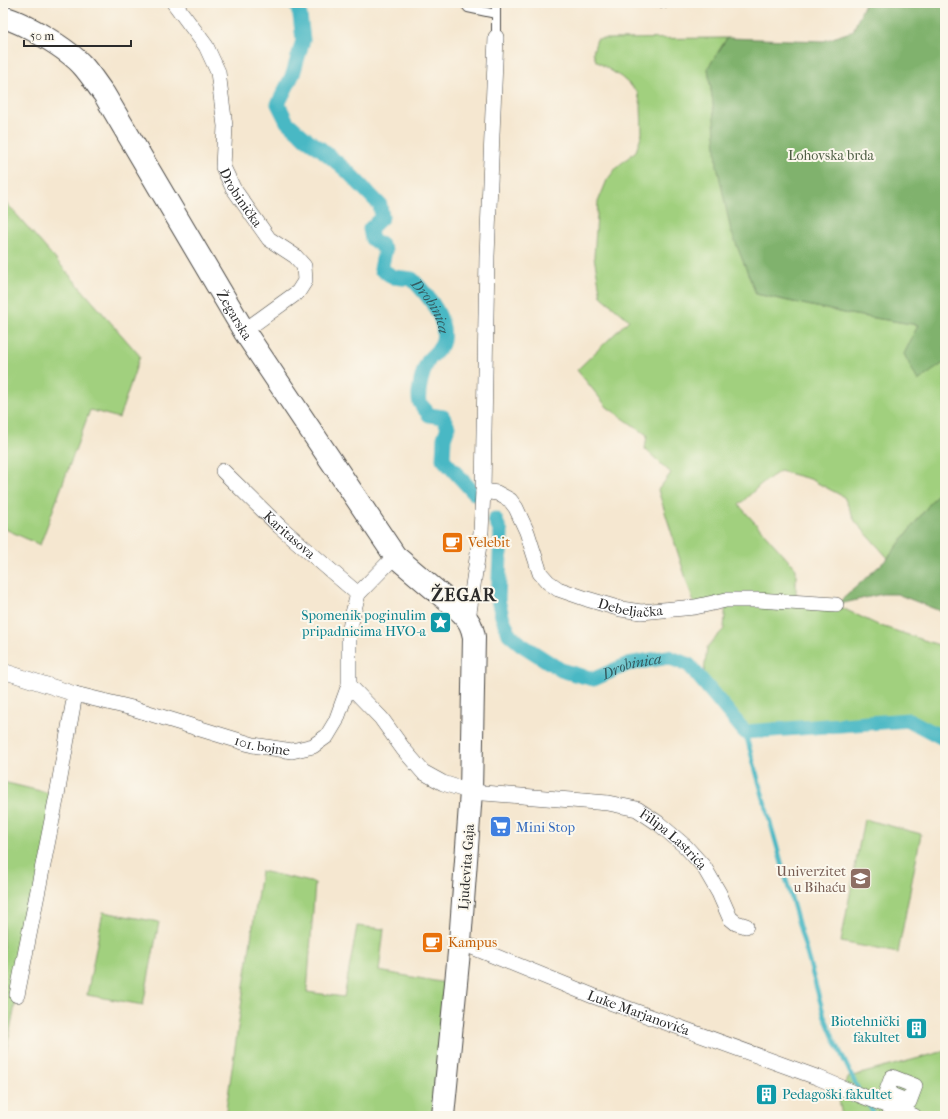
<svg xmlns="http://www.w3.org/2000/svg" width="948" height="1119" viewBox="0 0 948 1119" font-family="'IM FELL French Canon',serif">
  <style>
    .green { fill: #a1d07e; stroke: #667e54 }
    .forest { fill: #80b26d; stroke: #566e4c }
    .lines { fill: none; stroke-linecap: round; stroke-linejoin: round }
    .stream { stroke: #4ab8c4; stroke-width: 4.5 }
    .canal { stroke: #4ab8c4; stroke-width: 15 }
    .lane-casing { stroke: #494744; stroke-width: 10 }
    .street-casing { stroke: #494744; stroke-width: 16 }
    .secondary-casing { stroke: #494744; stroke-width: 24 }
    .lane { stroke: #fff; stroke-width: 8 }
    .street { stroke: #fff; stroke-width: 15 }
    .secondary { stroke: #fff; stroke-width: 22 }
    .labels { text-anchor: middle; stroke-width: 4; stroke-linejoin: round; paint-order: stroke }
    .park-label { font-size: 14px; fill: #4e5d44; stroke: #fbf7ec }
    .street-label { font-size: 14px; fill: #2b2b2b; stroke: #fbf7ec }
    .food-label { font-size: 14px; fill: #c56008; stroke: #fbf7ec; text-anchor: start }
    .culture-label { font-size: 14px; fill: #0d838f; stroke: #fbf7ec; text-anchor: end }
    .shop-label { font-size: 14px; fill: #366cbe; stroke: #fbf7ec; text-anchor: start }
    .education-label { font-size: 14px; fill: #785e54; stroke: #fbf7ec; text-anchor: end }
    .water-label { font-size: 15px; font-style: italic; fill: #365c61; stroke: #fbf7ec }
    .district-label { font-size: 18px; font-weight: bold; letter-spacing: 1px; fill: #2b2b2b; stroke: #fbf7ec }
  </style>
  <rect width="100%" height="100%" fill="#fbf7ec"/>
  <filter id="ink" filterUnits="userSpaceOnUse"><feTurbulence type="fractalNoise" baseFrequency=".025" numOctaves="2"/><feDisplacementMap in="SourceGraphic" scale="8" xChannelSelector="R" yChannelSelector="G"/><feConvolveMatrix kernelMatrix="1 2 1 2 8 2 1 2 1" color-interpolation-filters="sRGB"/></filter>
  <filter id="wash" filterUnits="userSpaceOnUse"><feTurbulence type="fractalNoise" baseFrequency=".012" numOctaves="4" result="noise"/><feDisplacementMap in="SourceGraphic" scale="16" xChannelSelector="R" yChannelSelector="G"/><feGaussianBlur stdDeviation="0.9" result="paint"/><feColorMatrix in="noise" values="0 0 0 0 0 0 0 0 0 0 0 0 0 0 0 0 0 1.4 0 .05"/><feComposite in="paint" operator="in"/></filter>
  <g filter="url(#wash)">
    <rect width="100%" height="100%" fill="#f5e7d0"/>
    <g class="green">
      <polygon points="727,38 708,68 713,104 756,294 849,314 919,325 918,380 945,362 945,484 888,558 855,521 844,497 810,479 780,471 761,484 739,505 796,569 796,602 836,605 878,625 945,647 945,739 909,720 745,732 703,682 707,647 724,629 726,601 695,607 658,490 671,473 645,449 647,435 607,407 577,370 629,320 601,296 594,257 598,202 607,180 617,167 636,151 642,133 641,105 637,91 621,77 596,61 593,52 597,39"/>
      <polygon points="3,199 140,356 119,418 90,410 40,545 3,528"/>
      <polygon points="3,782 57,795 3,1066"/>
      <polygon points="864,819 921,834 898,953 841,942"/>
      <polygon points="261,871 315,883 307,992 344,997 357,926 384,929 379,971 457,985 443,1116 225,1116"/>
      <polygon points="103,912 159,922 143,1005 87,995"/>
      <polygon points="945,1051 945,1116 842,1116 838,1094 849,1077"/>
    </g>
    <g class="forest">
      <polygon points="865,3 945,3 945,362 918,381 904,354 918,325 849,314 756,294 731,231 717,166 713,104 708,68 727,38 824,41 853,31"/>
      <polygon points="945,484 945,613 897,594 882,594 836,605 888,558"/>
    </g>
    <g class="lines">
      <g class="stream">
        <polyline points="745,732 824,1015 834,1039 859,1091"/>
        <polyline points="867,1102 875,1116"/>
      </g>
      <g class="canal">
        <path id="s1" d="M296 3 300 15 303 40 293 74 278 104 287 122 305 138 321 149 347 171 380 205 382 217 370 229 372 239 381 245 385 251 381 269 393 277 412 279C427 294 450 320 442 344 440 349 434 354 430 358 424 366 416 393 420 403 422 407 427 411 429 415L443 417 448 427 444 438 443 459 474 493"/>
        <path id="s2" d="M495 519 501 533 498 600 502 616 509 634 522 645 561 670 578 675 594 679 628 664 668 657 689 665 745 732 909 720 945 739"/>
      </g>
    </g>
  </g>
  <g filter="url(#ink)">
    <g class="lines">
      <defs>
        <g id="lane">
          <polyline points="464,3 468,8 496,14"/>
          <polyline points="496,3 496,37"/>
          <polyline points="664,4 664,3"/>
        </g>
        <g id="street">
          <path id="s3" d="M174 3 206 46 218 72 225 126 223 167 233 188 269 239 295 256 304 266 305 281 298 292 244 331"/>
          <path id="s4" d="M223 471 279 526 358 594"/>
          <path id="s5" d="M483 491 497 493 510 500 516 508 527 532 540 573 548 582 558 589 587 599 621 609 641 612 695 607 726 600H757L836 605"/>
          <polyline points="468,619 481,532 483,491 487,256 496,37"/>
          <path id="s6" d="M3 671 75 694 132 708 253 745 292 751 313 746 327 736 336 721 349 685V634L353 613 358 594 395 556"/>
          <path id="s7" d="M349 685 381 718 404 750 423 772 443 783 471 792 608 803 637 809 658 823 686 847 704 867 719 893 730 918 736 923 746 926"/>
          <path id="s8" d="M460 942 593 996 819 1078 857 1094 914 1116"/>
          <polyline points="17,995 57,795 75,694"/>
          <polygon points="892,1077 915,1086 909,1102 886,1093"/>
        </g>
        <g id="secondary">
          <path id="s9" d="M3 17C25 23 68 49 83 66 91 75 97 85 104 94L244 331 395 556 461 612C469 620 472 626 474 637L471 792 460 942 443 1116"/>
        </g>
      </defs>
      <use href="#lane" class="lane-casing"/>
      <use href="#street" class="street-casing"/>
      <use href="#secondary" class="secondary-casing"/>
      <use href="#lane" class="lane"/>
      <use href="#street" class="street"/>
      <use href="#secondary" class="secondary"/>
    </g>
  </g>
  <defs>
    <symbol id="cafe-square" viewBox="-11 -11 22 22"><rect x="-9" y="-9" width="18" height="18" rx="4" fill="#e8710a" stroke="#fbf7ec"/><path d="M-5.5-4.5H6V0H3Q3 3.5 0 3.5H-2.5Q-5.5 3.5-5.5 0ZM3-3.2v2h1.7v-2ZM-6 4.5H4V6H-6Z" fill="#fff"/></symbol>
    <symbol id="sight-square" viewBox="-11 -11 22 22"><rect x="-9" y="-9" width="18" height="18" rx="4" fill="#0f9aa8" stroke="#fbf7ec"/><path d="M0-6L1.8-2.2L6-1.7L2.9 1.2L3.7 5.4L0 3.3L-3.7 5.4L-2.9 1.2L-6-1.7L-1.8-2.2Z" fill="#fff"/></symbol>
    <symbol id="supermarket-square" viewBox="-11 -11 22 22"><rect x="-9" y="-9" width="18" height="18" rx="4" fill="#3f7fe0" stroke="#fbf7ec"/><path d="M-6-5.5h2.5l.6 2H6L4.5 2H-2.5L-4.4-4H-6ZM-1.5 3.2a1.3 1.3 0 1 0 .1 0ZM3 3.2a1.3 1.3 0 1 0 .1 0Z" fill="#fff"/></symbol>
    <symbol id="university-square" viewBox="-11 -11 22 22"><rect x="-9" y="-9" width="18" height="18" rx="4" fill="#8d6e63" stroke="#fbf7ec"/><path d="M0-5L7-2L0 1L-7-2ZM-4 1L0 2.5L4 1V4Q0 6-4 4Z" fill="#fff"/></symbol>
    <symbol id="building-square" viewBox="-11 -11 22 22"><rect x="-9" y="-9" width="18" height="18" rx="4" fill="#0f9aa8" stroke="#fbf7ec"/><path d="M-4-6H4V6H1V3H-1V6H-4ZM-2.5-4.3h1.7v1.8h-1.7ZM.8-4.3h1.7v1.8H.8ZM-2.5-1h1.7V.8h-1.7ZM.8-1h1.7V.8H.8Z" fill="#fff"/></symbol>
  </defs>
  <g fill-rule="evenodd">
    <use href="#cafe-square" x="440" y="530" width="25" height="25"/>
    <use href="#sight-square" x="428" y="610" width="25" height="25"/>
    <use href="#supermarket-square" x="488" y="814" width="25" height="25"/>
    <use href="#university-square" x="848" y="866" width="25" height="25"/>
    <use href="#cafe-square" x="420" y="930" width="25" height="25"/>
    <use href="#building-square" x="904" y="1016" width="25" height="25"/>
    <use href="#building-square" x="754" y="1082" width="25" height="25"/>
  </g>
  <g class="labels">
    <g class="park-label">
      <text x="831" y="160">Lohovska brda</text>
    </g>
    <g class="street-label">
      <text dy="5" stroke="none"><textPath href="#s3" startOffset="213">Drobinička</textPath></text>
      <text dy="5" stroke="none"><textPath href="#s9" startOffset="386">Žegarska</textPath></text>
      <text dy="5" stroke="none"><textPath href="#s4" startOffset="92">Karitasova</textPath></text>
      <text dy="5" stroke="none"><textPath href="#s5" startOffset="208">Debeljačka</textPath></text>
      <text dy="5" stroke="none"><textPath href="#s6" startOffset="270">101. bojne</textPath></text>
      <text dy="5" stroke="none"><textPath href="#s7" startOffset="381">Filipa Lastrića</textPath></text>
      <text transform="translate(466 867) rotate(-86)" y="5">Ljudevita Gaja</text>
      <text dy="5" stroke="none"><textPath href="#s8" startOffset="192">Luke Marjanovića</textPath></text>
    </g>
    <g class="food-label">
      <text x="468" y="547">Velebit</text>
      <text x="448" y="947">Kampus</text>
    </g>
    <g class="culture-label">
      <text x="426" y="620">Spomenik poginulim<tspan x="426" dy="16">pripadnicima HVO-a</tspan></text>
      <text x="900" y="1026">Biotehnički<tspan x="900" dy="16">fakultet</tspan></text>
      <text x="782" y="1099" text-anchor="start">Pedagoški fakultet</text>
    </g>
    <g class="shop-label">
      <text x="516" y="832">Mini Stop</text>
    </g>
    <g class="education-label">
      <text x="846" y="876">Univerzitet<tspan x="846" dy="16">u Bihaću</tspan></text>
    </g>
    <g class="water-label">
      <text dy="5" stroke="none"><textPath href="#s1" startOffset="395">Drobinica</textPath></text>
      <text dy="5" stroke="none"><textPath href="#s2" startOffset="256">Drobinica</textPath></text>
    </g>
    <g class="district-label">
      <text x="464" y="601">ŽEGAR</text>
    </g>
  </g>
  <rect width="948" height="1119" fill="none" stroke="#fbf7ec" stroke-width="16"/>
  <path d="M24 40v6h107v-6" fill="none" stroke="#2b2b2b" stroke-width="2"/>
  <text x="30" y="40" font-size="12" fill="#2b2b2b" stroke="#fbf7ec" stroke-width="3" paint-order="stroke">50 m</text>
</svg>
